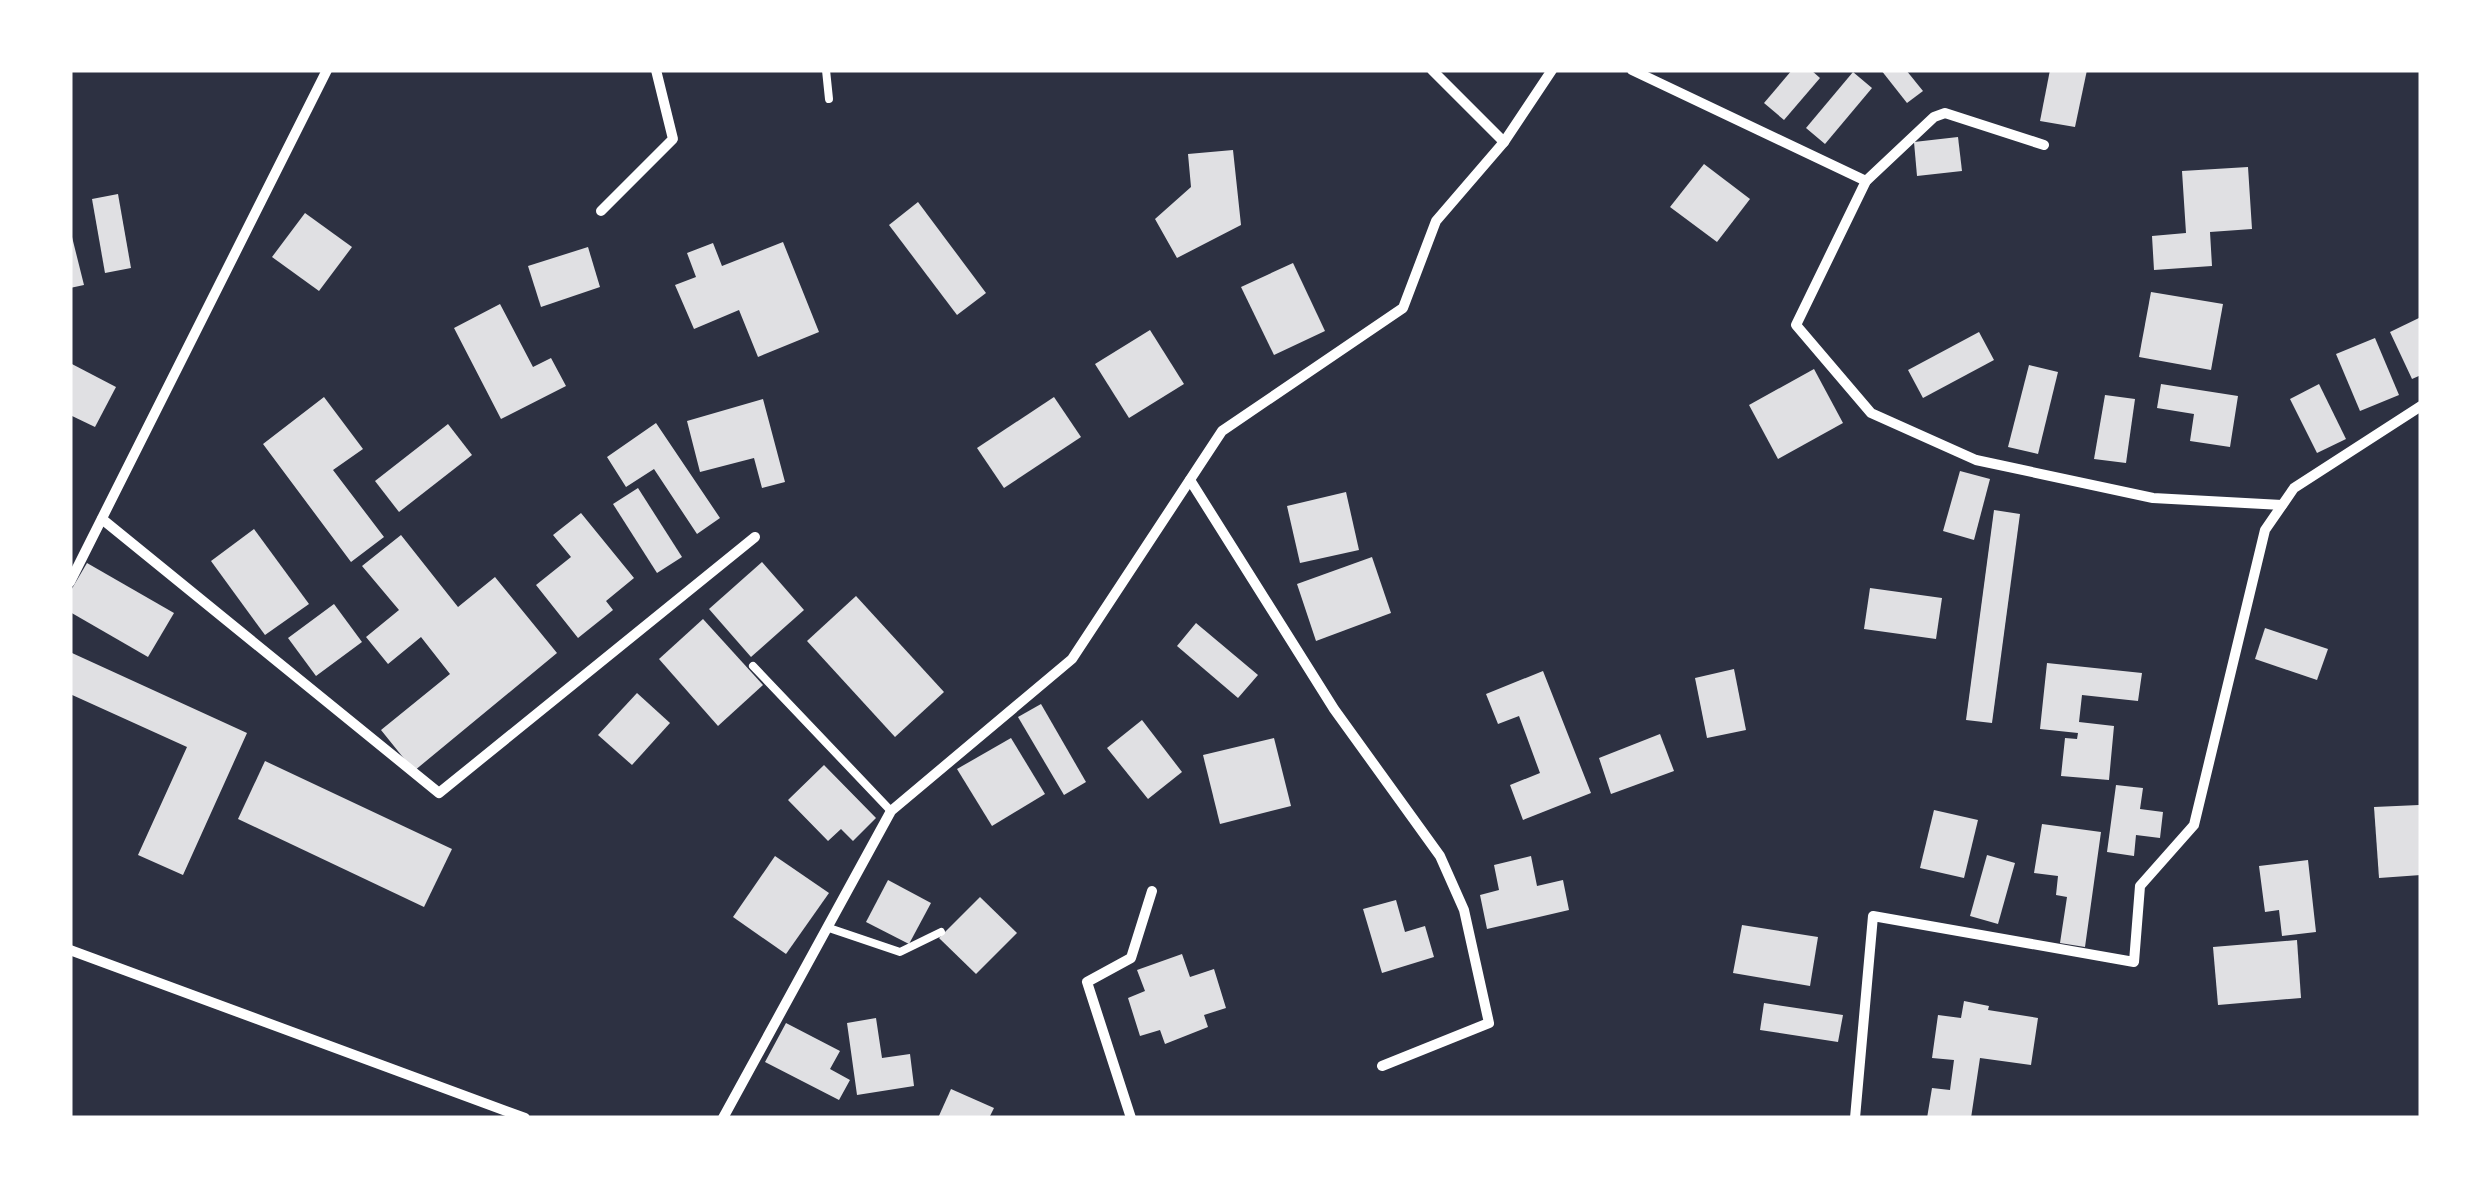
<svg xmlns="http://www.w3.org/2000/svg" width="2491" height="1188" viewBox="0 0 2491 1188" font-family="'Open Sans',sans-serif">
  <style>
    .building { fill: #e0e0e3 }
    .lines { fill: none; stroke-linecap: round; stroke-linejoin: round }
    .service { stroke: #fff; stroke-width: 8 }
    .minor { stroke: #fff; stroke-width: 10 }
  </style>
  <rect width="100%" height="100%" fill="#2d3142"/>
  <g class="building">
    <polygon points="1792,70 1811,70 1820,78 1784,120 1764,103"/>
    <polygon points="1881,70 1906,70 1923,91 1907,103"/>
    <polygon points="2050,70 2087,70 2075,127 2040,121"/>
    <polygon points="1853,72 1872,88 1825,144 1806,128"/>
    <polygon points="1958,137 1962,171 1917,176 1914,142"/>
    <polygon points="1233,150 1241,225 1177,258 1155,219 1191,187 1188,154"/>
    <polygon points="1704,164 1750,199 1717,242 1670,207"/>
    <polygon points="2248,167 2252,229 2210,232 2212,266 2154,270 2152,236 2186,233 2182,171"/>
    <polygon points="118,194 131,268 105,273 92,199"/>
    <polygon points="918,202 986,293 957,315 889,225"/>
    <polygon points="305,213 352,247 319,291 272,257"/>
    <polygon points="70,229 84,285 70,288"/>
    <polygon points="783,242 819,332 758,357 739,310 694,329 675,285 696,277 687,253 713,243 722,266"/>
    <polygon points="588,247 600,287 541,307 528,266"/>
    <polygon points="1293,263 1325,331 1274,355 1241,287"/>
    <polygon points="2151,292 2223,304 2211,370 2139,357"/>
    <polygon points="500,304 533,367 551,358 566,386 501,419 454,328"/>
    <polygon points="2421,317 2421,375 2412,379 2390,332"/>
    <polygon points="1150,330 1184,384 1129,418 1095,364"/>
    <polygon points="1979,332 1994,360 1923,398 1908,370"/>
    <polygon points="2375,338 2399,395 2360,411 2336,354"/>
    <polygon points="70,363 116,387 95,427 70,415"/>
    <polygon points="2029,365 2058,372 2038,454 2008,447"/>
    <polygon points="1814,369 1843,423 1778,459 1749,405"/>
    <polygon points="2161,384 2238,396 2230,447 2190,441 2194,414 2157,408"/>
    <polygon points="2319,384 2346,439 2317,453 2290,399"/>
    <polygon points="2105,395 2135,399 2126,463 2094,459"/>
    <polygon points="324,397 363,449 333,470 384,537 351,562 263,444"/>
    <polygon points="1054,397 1081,437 1004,488 977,448"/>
    <polygon points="763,399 785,482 762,488 754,458 700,472 687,421"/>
    <polygon points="656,423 720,518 697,534 654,469 626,487 607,457"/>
    <polygon points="448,424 472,455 399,512 375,481"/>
    <polygon points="1960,471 1990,479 1974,540 1943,531"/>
    <polygon points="638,488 682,557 657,573 613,504"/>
    <polygon points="1346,492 1359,550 1300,563 1287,506"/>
    <polygon points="1994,510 2020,514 1992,723 1966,720"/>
    <polygon points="581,513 634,578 606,601 613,610 578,638 536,585 571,557 553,535"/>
    <polygon points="254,529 309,604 265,635 211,561"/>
    <polygon points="401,535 458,607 495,577 557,653 414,771 381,730 450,674 421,637 388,664 366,637 399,610 362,566"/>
    <polygon points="1372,557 1391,613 1316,641 1297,584"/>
    <polygon points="762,562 804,610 751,657 709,609"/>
    <polygon points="87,563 174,613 148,657 70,612 70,592"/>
    <polygon points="1870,588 1942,598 1936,639 1864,629"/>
    <polygon points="856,596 944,692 895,737 807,641"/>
    <polygon points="334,604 362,642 316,676 288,638"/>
    <polygon points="703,619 763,685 718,726 659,659"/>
    <polygon points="1196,623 1258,675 1238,698 1177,646"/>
    <polygon points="2265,628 2328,649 2317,680 2255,659"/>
    <polygon points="72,653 247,733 183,875 138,855 187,747 70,694"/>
    <polygon points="2047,663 2142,673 2138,701 2082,695 2079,722 2114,726 2109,780 2061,776 2065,738 2077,739 2078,733 2040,729"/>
    <polygon points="1734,669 1746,730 1707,738 1695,678"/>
    <polygon points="1543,671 1591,793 1523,820 1510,785 1540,773 1519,716 1498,724 1486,694"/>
    <polygon points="637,693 670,723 632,765 598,735"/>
    <polygon points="1041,704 1086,782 1064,795 1018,717"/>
    <polygon points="1142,720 1182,772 1148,799 1107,748"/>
    <polygon points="1660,734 1674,771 1611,794 1599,758"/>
    <polygon points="1011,738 1045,794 992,826 957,769"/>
    <polygon points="1274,738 1291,806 1220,824 1203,755"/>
    <polygon points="265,761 452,849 424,907 238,819"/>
    <polygon points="824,765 876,818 853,841 841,829 828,841 788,800"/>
    <polygon points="2116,785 2143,788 2140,809 2163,812 2160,838 2136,835 2134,856 2107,852"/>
    <polygon points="2419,805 2421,875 2379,878 2374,807"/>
    <polygon points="1934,810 1978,820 1964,878 1920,868"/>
    <polygon points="2042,824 2101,832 2085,947 2060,943 2067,897 2056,895 2058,876 2034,873"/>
    <polygon points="1987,855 2015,863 1998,924 1970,916"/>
    <polygon points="775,856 829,893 786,954 733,917"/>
    <polygon points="1531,856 1537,886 1563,880 1569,910 1487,929 1480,895 1499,890 1494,865"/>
    <polygon points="2308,860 2316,932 2282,936 2279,910 2265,912 2259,866"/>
    <polygon points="888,880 931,903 909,944 866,922"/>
    <polygon points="980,897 1017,933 976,974 939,938"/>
    <polygon points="1396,900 1405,932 1425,926 1434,957 1382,973 1363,909"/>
    <polygon points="1742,925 1818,937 1810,986 1733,973"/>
    <polygon points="2297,940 2301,998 2218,1005 2213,947"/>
    <polygon points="1182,954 1190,977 1214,969 1226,1008 1204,1015 1208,1027 1165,1044 1160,1030 1140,1036 1128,998 1145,991 1137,970"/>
    <polygon points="1964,1001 1989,1006 1988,1010 2038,1018 2031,1065 1980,1058 1971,1118 1927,1118 1932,1088 1950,1090 1954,1060 1932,1058 1938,1015 1961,1018"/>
    <polygon points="1764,1003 1843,1015 1838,1042 1760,1030"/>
    <polygon points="876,1018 882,1058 910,1054 914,1086 857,1095 847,1023"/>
    <polygon points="786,1023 840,1051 830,1069 850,1080 839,1100 765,1062"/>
    <polygon points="951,1089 994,1108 989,1118 938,1118"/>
  </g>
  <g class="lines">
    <g class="service">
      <polyline points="826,70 829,99"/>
      <polyline points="753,666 891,811"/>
      <polyline points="829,928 900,952 941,932"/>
    </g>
    <g class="minor">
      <polyline points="1632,70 1866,181"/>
      <polyline points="1504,142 1552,70"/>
      <polyline points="2044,145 1945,113 1934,117 1866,181 1796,325 1871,413 1976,460 2153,498 2282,505"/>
      <polyline points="601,211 673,139 656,70"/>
      <polyline points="1190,480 1334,709 1440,856 1464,910 1489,1023 1382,1066"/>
      <polyline points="102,519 439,793 755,537"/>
      <polyline points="70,582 327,70"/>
      <polyline points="70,950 525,1118"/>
      <polyline points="723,1118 891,811 1072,659 1222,431 1403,308 1436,221 1504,142 1432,70"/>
      <polyline points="1131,1118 1087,982 1131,958 1152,891"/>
      <polyline points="1855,1118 1873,916 2134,962 2140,886 2194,825 2265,530 2294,488 2421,406"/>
    </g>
  </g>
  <rect width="2491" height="1188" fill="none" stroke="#ffffff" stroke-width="145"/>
</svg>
